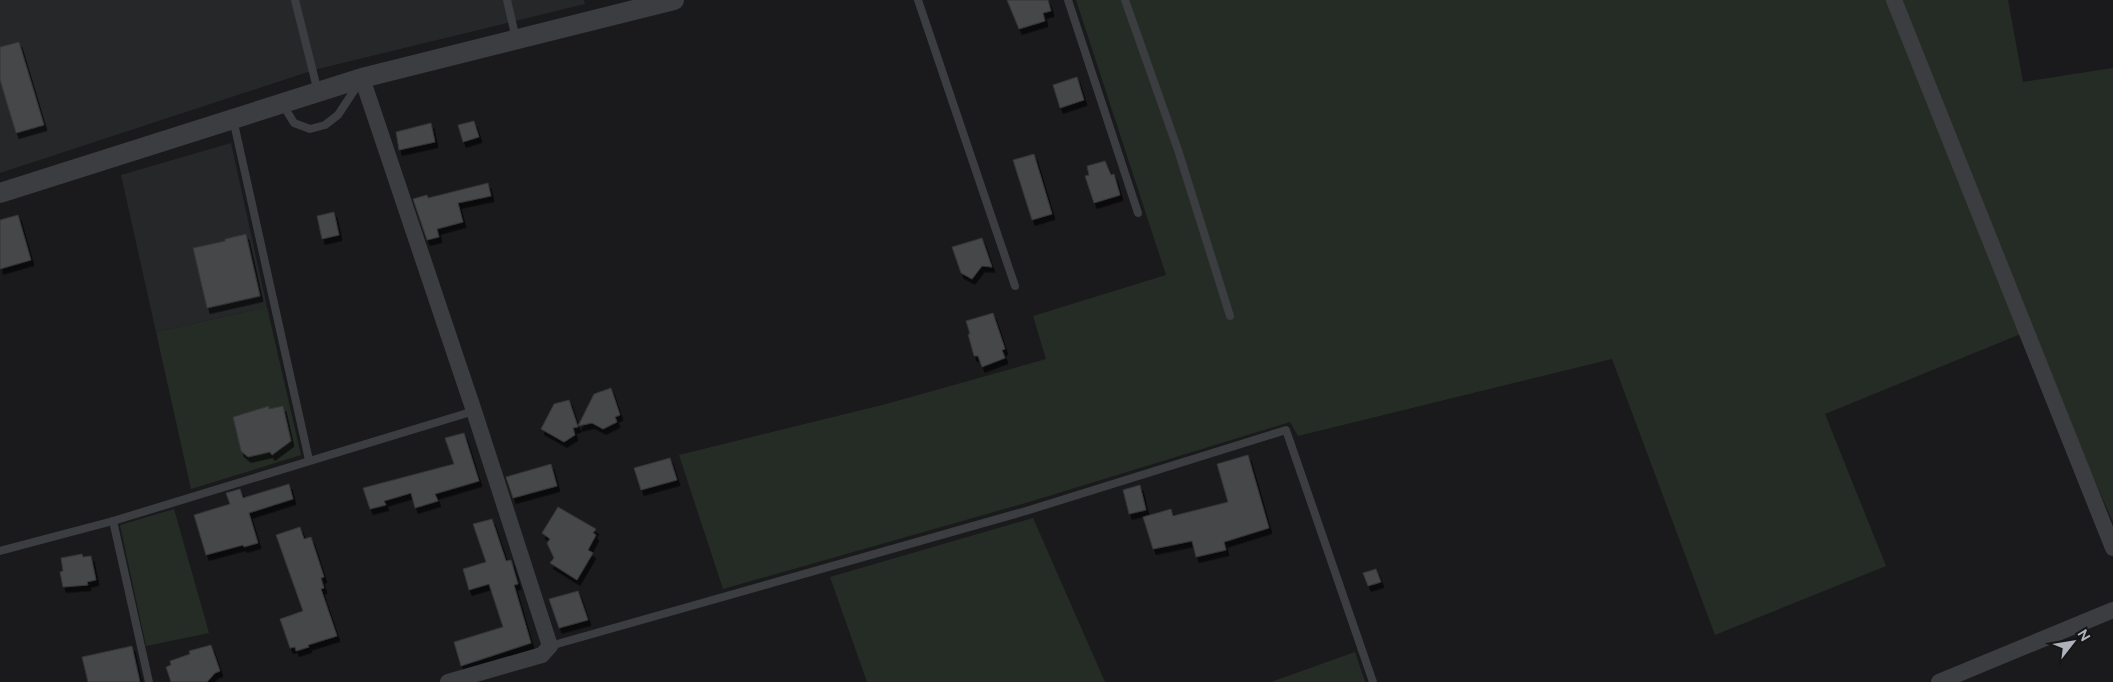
<svg xmlns="http://www.w3.org/2000/svg" width="2113" height="682" viewBox="0 0 2113 682" font-family="Raleway,sans-serif">
  <style>
    .built { fill: #262729 }
    .green { fill: #252c25 }
    .building { fill: #454649; stroke: #353538; filter: url(#shadow) }
    .lines { fill: none; stroke-linecap: round; stroke-linejoin: round }
    .service { stroke: #3c3d41; stroke-width: 8 }
    .minor { stroke: #3c3d41; stroke-width: 16 }
    .tertiary { stroke: #3c3d41; stroke-width: 20 }
  </style>
  <defs>
    <filter id="shadow"><feDropShadow dx="3" dy="5.5" stdDeviation="0" flood-color="#0009"/></filter>
  </defs>
  <rect width="100%" height="100%" fill="#1a1a1c"/>
  <g class="built">
    <polygon points="0,0 584,0 585,4 314,70 0,173"/>
    <polygon points="231,143 267,307 156,332 121,175"/>
  </g>
  <g class="green">
    <polygon points="1076,0 2008,0 2023,82 2113,68 2113,522 2028,331 1825,414 1886,566 1715,635 1612,359 1298,436 1290,422 1029,502 723,589 679,455 886,404 1046,359 1033,316 1166,275"/>
    <polygon points="267,307 301,455 191,489 156,332"/>
    <polygon points="174,509 209,633 146,646 120,525"/>
    <polygon points="1033,518 1105,682 867,682 830,577"/>
    <polygon points="1355,652 1365,682 1271,682"/>
  </g>
  <g class="building">
    <polygon points="1007,0 1048,0 1051,11 1043,13 1045,21 1019,29"/>
    <polygon points="19,42 44,125 16,133 0,80 0,47"/>
    <polygon points="1077,77 1084,100 1060,108 1053,85"/>
    <polygon points="474,121 479,137 463,142 458,125"/>
    <polygon points="431,123 435,142 399,150 396,132"/>
    <polygon points="1034,154 1052,214 1032,220 1013,160"/>
    <polygon points="1105,161 1111,175 1114,174 1120,195 1094,203 1085,176 1089,175 1087,166"/>
    <polygon points="488,183 491,196 458,203 463,222 437,229 439,237 427,240 413,199 427,195 428,198"/>
    <polygon points="334,212 339,235 322,239 317,216"/>
    <polygon points="18,215 31,260 0,269 0,220"/>
    <polygon points="246,234 260,296 207,308 193,248 225,241 225,239"/>
    <polygon points="982,238 992,267 982,266 972,279 961,273 952,247"/>
    <polygon points="993,313 1005,349 1002,350 1005,358 982,367 978,356 974,356 968,334 970,334 966,321"/>
    <polygon points="611,388 620,415 615,417 617,422 603,429 592,423 578,426 594,394"/>
    <polygon points="569,400 578,427 573,428 575,435 564,442 541,429 554,404"/>
    <polygon points="269,406 269,409 283,406 291,441 272,455 270,452 248,457 241,451 233,417"/>
    <polygon points="464,433 479,481 435,494 438,501 415,508 411,493 384,501 386,505 370,509 363,488 454,464 445,438"/>
    <polygon points="1248,455 1269,528 1224,542 1226,550 1196,557 1192,541 1153,549 1143,517 1171,509 1173,516 1228,502 1217,464"/>
    <polygon points="670,458 677,480 641,490 634,468"/>
    <polygon points="551,464 557,486 513,498 506,477"/>
    <polygon points="289,484 293,499 249,513 258,543 244,547 243,545 206,555 194,515 230,504 226,493 240,489 243,498"/>
    <polygon points="1140,485 1146,510 1129,514 1123,490"/>
    <polygon points="558,507 596,529 593,533 596,535 588,550 593,553 577,580 550,563 554,558 547,543 550,539 542,533"/>
    <polygon points="492,519 506,561 511,560 518,584 514,585 531,643 461,666 454,642 503,627 489,584 469,590 463,569 486,562 473,524"/>
    <polygon points="300,527 304,539 311,537 324,577 321,578 324,588 321,589 337,636 308,645 309,647 296,651 295,647 290,648 280,619 303,611 276,535"/>
    <polygon points="82,554 83,557 91,556 96,580 87,582 88,585 63,587 60,572 63,571 61,558"/>
    <polygon points="1376,569 1381,582 1368,586 1363,573"/>
    <polygon points="578,591 588,620 559,628 549,599"/>
    <polygon points="211,645 220,671 215,673 207,682 171,682 166,667 171,665 170,661 190,654 189,651"/>
    <polygon points="132,646 140,682 88,682 82,657"/>
  </g>
  <g class="lines">
    <g class="service">
      <polyline points="295,0 318,92"/>
      <polyline points="507,0 516,39"/>
      <polyline points="918,0 1015,286"/>
      <polyline points="1068,0 1138,213"/>
      <polyline points="1125,0 1178,150 1230,316"/>
      <polyline points="283,105 294,123 310,129 325,125 338,115 359,83"/>
      <polyline points="233,119 309,460"/>
      <polyline points="113,521 149,682"/>
      <polyline points="0,551 113,521 474,411"/>
      <polyline points="550,646 1026,511 1286,430 1373,682"/>
    </g>
    <g class="minor">
      <polyline points="1894,0 2113,548"/>
      <polyline points="362,78 474,411 550,646 542,655 448,682"/>
      <polyline points="1939,682 2113,610"/>
    </g>
    <polyline class="tertiary" points="0,193 362,78 674,0"/>
  </g>
  <g transform="translate(2073 642) rotate(59)" stroke="#151517" stroke-width="4" paint-order="stroke">
  <path d="M0-4L9 19L0 12L-9 19Z" fill="#aeb2bb"/>
  <text y="-8" font-size="14" font-weight="bold" text-anchor="middle" fill="#aeb2bb">N</text>
  </g>
</svg>
